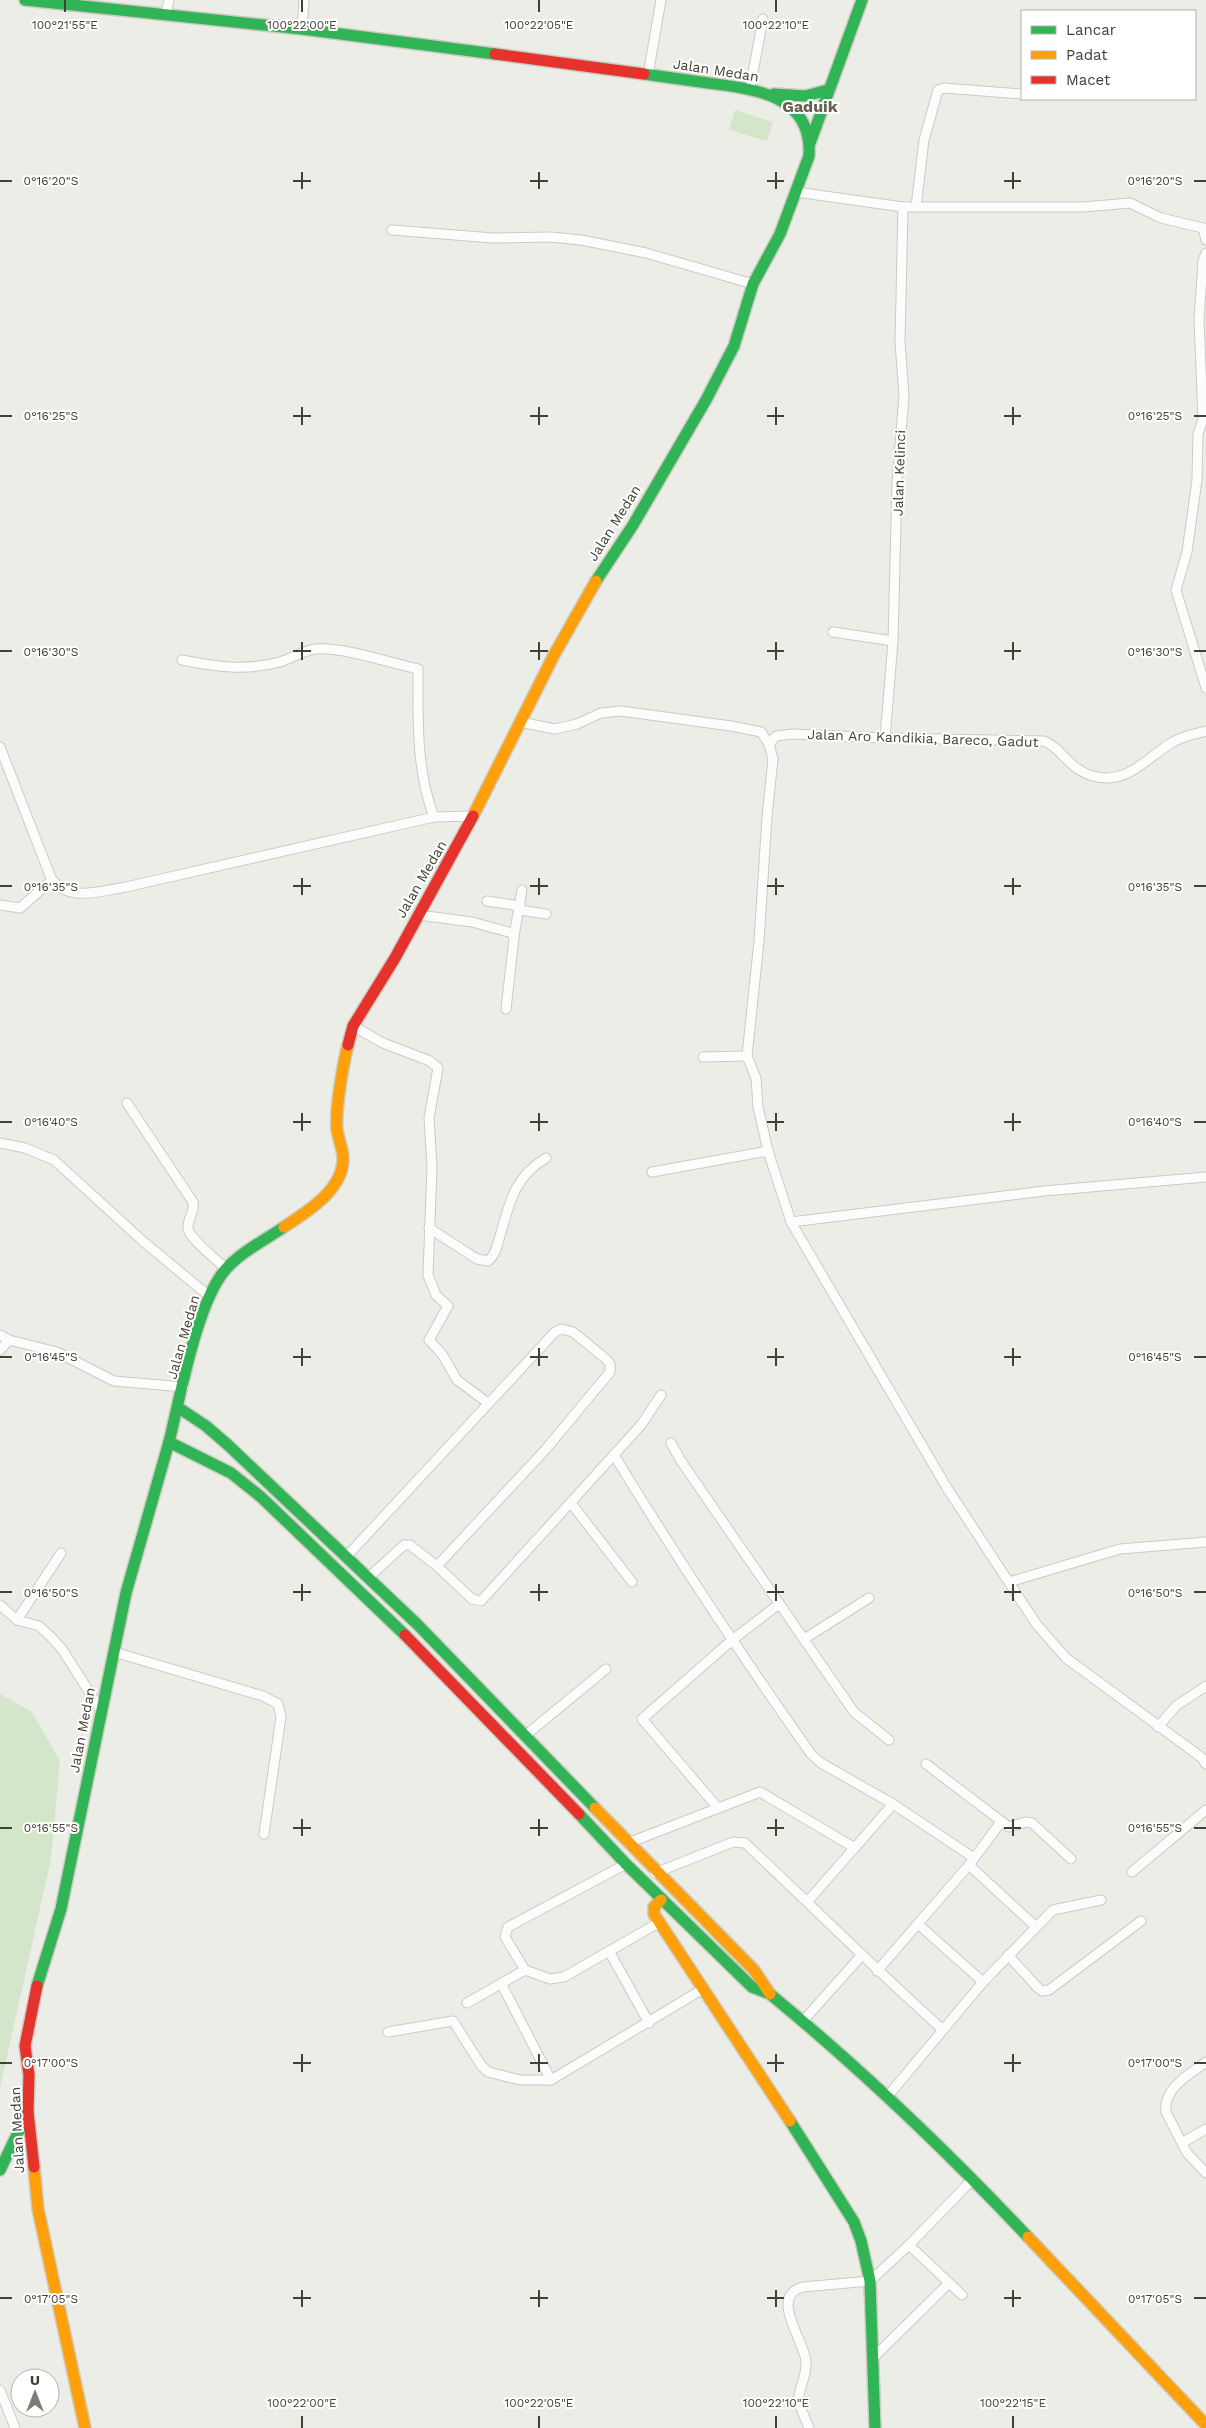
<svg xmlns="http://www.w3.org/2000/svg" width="1206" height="2428" viewBox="0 0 1206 2428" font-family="'Work Sans',sans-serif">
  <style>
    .green { fill: #d4e6ca }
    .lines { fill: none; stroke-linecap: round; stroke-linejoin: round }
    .street-casing { stroke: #cbcbc6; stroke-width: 11 }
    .fast-casing { stroke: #cbcbc0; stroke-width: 14 }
    .slow-casing { stroke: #cbcbc0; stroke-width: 14 }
    .jam-casing { stroke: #cbcbc0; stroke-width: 14 }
    .street { stroke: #fcfcfc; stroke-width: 9 }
    .fast { stroke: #30b455; stroke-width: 11 }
    .slow { stroke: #ff9f0a; stroke-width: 11 }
    .jam { stroke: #e5322d; stroke-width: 11 }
    .ticks { fill: none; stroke: #424135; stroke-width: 2 }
    .labels { text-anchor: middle; stroke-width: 4; stroke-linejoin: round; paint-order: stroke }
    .street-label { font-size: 14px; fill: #424135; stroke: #fff }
    .quarter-label { font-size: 16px; font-weight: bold; fill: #64614e; stroke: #fff }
    .ticks-label { font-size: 12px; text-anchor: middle; fill: #424135; stroke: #fff; stroke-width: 4; stroke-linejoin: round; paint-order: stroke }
  </style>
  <rect width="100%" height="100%" fill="#edede8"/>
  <g class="green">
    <polygon points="735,110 773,122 767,141 729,130"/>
    <polygon points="0,1694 32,1712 60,1761 51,1859 0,2088"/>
  </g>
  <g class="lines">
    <defs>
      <g id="street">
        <polyline points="166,13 169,0"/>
        <polyline points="302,29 304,0"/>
        <polyline points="648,75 661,0"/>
        <polyline points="750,88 763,19"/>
        <polyline points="796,192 903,207 1083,207 1130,203 1161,218 1203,228 1206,240"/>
        <polyline points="916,207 924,140 938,90 944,88 1022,94"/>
        <polyline points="392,230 493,238 551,237 581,240 646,253 753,284"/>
        <polyline points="1206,253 1203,261 1199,319 1203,419 1198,434 1197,480 1187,552 1176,590 1206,688"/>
        <polyline points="833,632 893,641"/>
        <path d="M182 660C216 667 247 671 280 662 293 658 304 650 316 649 344 647 390 663 418 669 418 719 416 770 434 817"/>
        <polyline points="520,722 555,729 577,724 601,713 621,711 731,726 761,732 769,744 773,759 767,817 759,941 747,1056 756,1078 758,1107 768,1151 791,1222 947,1488 1037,1625 1066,1658 1201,1757 1206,1764"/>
        <polyline points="885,738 893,641 897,482 904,396 900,342 903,207"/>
        <path d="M769 744 776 736 792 734 885 738 1044 741C1061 747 1068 769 1093 776 1127 786 1147 757 1173 742 1183 736 1195 734 1206 731"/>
        <path d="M0 747 51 878C68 903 100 891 126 887L434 817 473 816"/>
        <polyline points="487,901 520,906"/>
        <polyline points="0,905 20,908 52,880"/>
        <polyline points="519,910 546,914"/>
        <polyline points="419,915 472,922 512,933 514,938 506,1009"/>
        <polyline points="514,936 522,890"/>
        <polyline points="353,1026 383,1043 430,1061 438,1068 429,1118 432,1167 428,1275 436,1295 448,1306 429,1340 442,1354 457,1380 488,1403"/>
        <polyline points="703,1057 747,1056"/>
        <path d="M127 1103 193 1202C195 1212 187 1219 188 1229 190 1239 218 1261 226 1269"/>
        <polyline points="0,1143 25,1148 54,1160 145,1243 209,1296"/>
        <polyline points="652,1172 768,1151"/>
        <polyline points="791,1222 1044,1191 1206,1177"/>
        <path d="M429 1228 477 1259 488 1261C496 1255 497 1245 500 1236 510 1202 514 1177 546 1158"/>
        <polyline points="0,1335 9,1340 57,1352 114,1381 184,1387"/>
        <polyline points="0,1350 9,1340"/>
        <polyline points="671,1443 681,1461 854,1712 889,1740"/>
        <path d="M614 1455C676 1557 742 1656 811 1754L821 1763 893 1804 974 1858"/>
        <polyline points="571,1503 632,1582"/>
        <polyline points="347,1556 555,1332 562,1329 573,1332 606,1359 610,1364 610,1372 546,1449 437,1566"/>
        <polyline points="369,1577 404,1545 410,1545 437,1566 472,1599 481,1601 641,1425 661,1395"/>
        <polyline points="1009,1582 1120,1549 1206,1542"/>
        <polyline points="0,1605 17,1620 39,1626 50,1636 62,1649 100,1709"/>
        <polyline points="17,1620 61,1553"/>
        <polyline points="804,1639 869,1598"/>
        <polyline points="114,1652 263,1696 278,1704 281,1717 264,1834"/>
        <polyline points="1158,1727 1176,1706 1206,1686"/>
        <polyline points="526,1735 606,1669"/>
        <polyline points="926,1764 1009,1827 1026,1822 1032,1823 1071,1859"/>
        <polyline points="718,1808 642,1719 731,1641 779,1604"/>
        <polyline points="628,1843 760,1792 855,1848"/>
        <polyline points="626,1864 508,1927 505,1937 525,1970 550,1979 564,1977 660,1922"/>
        <polyline points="969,1865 1035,1926"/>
        <polyline points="1132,1872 1206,1810"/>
        <path d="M655 1873 733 1842 745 1843C811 1905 875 1969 942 2029"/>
        <polyline points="808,1901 893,1804"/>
        <polyline points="918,1924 983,1982"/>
        <polyline points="609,1951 649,2023"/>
        <polyline points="1008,1955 1038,1988 1042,1991 1049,1990 1141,1921"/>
        <polyline points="877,1971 969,1865 1001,1822"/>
        <polyline points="502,1985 551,2080"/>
        <polyline points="467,2003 525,1970"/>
        <polyline points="803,2021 861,1956"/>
        <polyline points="388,2032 453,2021 481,2065 488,2072 520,2080 551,2080 703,1989"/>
        <path d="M1206 2062C1190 2074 1163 2088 1166 2112L1187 2153 1206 2173"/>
        <polyline points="887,2097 983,1982 1053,1910 1101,1900"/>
        <polyline points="1182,2143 1206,2129"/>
        <polyline points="909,2245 962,2295"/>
        <polyline points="873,2358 949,2283"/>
        <polyline points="0,2390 15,2428"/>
        <path d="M809 2428 798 2401C799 2387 807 2376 806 2362 805 2341 768 2296 803 2287L870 2281 909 2245 973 2179"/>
      </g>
      <g id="fast">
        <polyline points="25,0 302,29 495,54"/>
        <polyline points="774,94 805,96 828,90"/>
        <polyline points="810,143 862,0"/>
        <path d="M596 581 633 525 706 400 734 346 753 284 780 234 809 156C813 95 755 89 708 83 687 80 665 77 644 74"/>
        <path d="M284 1227C265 1240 241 1252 226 1269 197 1301 180 1398 169 1442L231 1473 261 1497 405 1635"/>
        <polyline points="179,1408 206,1426 228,1445 417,1624 595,1808"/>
        <path d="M579 1814 626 1864 752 1987 770 1994C861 2069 947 2151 1028 2237"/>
        <polyline points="37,1986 61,1909 126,1593 169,1442"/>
        <polyline points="790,2121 854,2222 861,2241 870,2281 875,2428"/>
        <polyline points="0,2170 28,2112"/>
      </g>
      <g id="slow">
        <polyline points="473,816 554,655 596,581"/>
        <path d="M284 1227C308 1211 345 1189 343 1156 342 1147 338 1138 337 1129 335 1111 343 1064 348 1045"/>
        <polyline points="595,1808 754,1970 770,1994"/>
        <polyline points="661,1900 654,1907 654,1914 790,2121"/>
        <polyline points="34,2167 38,2209 85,2428"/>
        <polyline points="1028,2237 1206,2425"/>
      </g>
      <g id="jam">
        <polyline points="495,54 644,74"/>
        <polyline points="348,1045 353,1026 395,958 473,816"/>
        <polyline points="405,1635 579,1814"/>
        <polyline points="34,2167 28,2112 29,2075 25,2046 37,1986"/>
      </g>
    </defs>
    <use href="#street" class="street-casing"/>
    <use href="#fast" class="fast-casing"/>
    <use href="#slow" class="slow-casing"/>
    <use href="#jam" class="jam-casing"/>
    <use href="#street" class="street"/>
    <use href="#fast" class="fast"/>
    <use href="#slow" class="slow"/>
    <use href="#jam" class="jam"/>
  </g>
  <path class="ticks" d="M65 0V12M302 0V12M539 0V12M776 0V12M302 172V189M539 172V189M776 172V189M1013 172V189M0 181H12M293 181H311M530 181H548M767 181H784M1004 181H1021M1194 181H1206M302 407V425M539 407V425M776 407V425M1013 407V425M0 416H12M293 416H311M530 416H548M767 416H784M1004 416H1021M1194 416H1206M302 642V660M539 642V660M776 642V660M1013 642V660M0 651H12M293 651H311M530 651H548M767 651H784M1004 651H1021M1194 651H1206M302 878V895M539 878V895M776 878V895M1013 878V895M0 886H12M293 886H311M530 886H548M767 886H784M1004 886H1021M1194 886H1206M302 1113V1131M539 1113V1131M776 1113V1131M1013 1113V1131M0 1122H12M293 1122H311M530 1122H548M767 1122H784M1004 1122H1021M1194 1122H1206M302 1348V1366M539 1348V1366M776 1348V1366M1013 1348V1366M0 1357H12M293 1357H311M530 1357H548M767 1357H784M1004 1357H1021M1194 1357H1206M302 1584V1601M539 1584V1601M776 1584V1601M1013 1584V1601M0 1592H12M293 1592H311M530 1592H548M767 1592H784M1004 1592H1021M1194 1592H1206M302 1819V1836M539 1819V1836M776 1819V1836M1013 1819V1836M0 1828H12M293 1828H311M530 1828H548M767 1828H784M1004 1828H1021M1194 1828H1206M302 2054V2072M539 2054V2072M776 2054V2072M1013 2054V2072M0 2063H12M293 2063H311M530 2063H548M767 2063H784M1004 2063H1021M1194 2063H1206M302 2290V2307M539 2290V2307M776 2290V2307M1013 2290V2307M0 2298H12M293 2298H311M530 2298H548M767 2298H784M1004 2298H1021M1194 2298H1206M302 2416V2428M539 2416V2428M776 2416V2428M1013 2416V2428"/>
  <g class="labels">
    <g class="street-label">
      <text transform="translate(716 70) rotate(9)" y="5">Jalan Medan</text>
      <text transform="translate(899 473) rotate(-88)" y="5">Jalan Kelinci</text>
      <text transform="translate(614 523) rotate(-58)" y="5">Jalan Medan</text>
      <text transform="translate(923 738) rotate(2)" y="5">Jalan Aro Kandikia, Bareco, Gadut</text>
      <text transform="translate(421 879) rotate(-60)" y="5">Jalan Medan</text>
      <text transform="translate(183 1337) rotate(-74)" y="5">Jalan Medan</text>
      <text transform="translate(82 1730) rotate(-79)" y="5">Jalan Medan</text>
      <text transform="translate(17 2130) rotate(-93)" y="5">Jalan Medan</text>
    </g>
    <g class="quarter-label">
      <text x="810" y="112">Gaduik</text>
    </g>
  </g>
  <g class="ticks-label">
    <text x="65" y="29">100°21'55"E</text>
    <text x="302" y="29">100°22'00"E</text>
    <text x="539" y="29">100°22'05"E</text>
    <text x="776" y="29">100°22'10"E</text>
    <text x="51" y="185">0°16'20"S</text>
    <text x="1155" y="185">0°16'20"S</text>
    <text x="51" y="420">0°16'25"S</text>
    <text x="1155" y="420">0°16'25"S</text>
    <text x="51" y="656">0°16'30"S</text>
    <text x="1155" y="656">0°16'30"S</text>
    <text x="51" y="891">0°16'35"S</text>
    <text x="1155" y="891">0°16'35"S</text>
    <text x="51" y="1126">0°16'40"S</text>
    <text x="1155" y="1126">0°16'40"S</text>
    <text x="51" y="1361">0°16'45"S</text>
    <text x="1155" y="1361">0°16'45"S</text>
    <text x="51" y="1597">0°16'50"S</text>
    <text x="1155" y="1597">0°16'50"S</text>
    <text x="51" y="1832">0°16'55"S</text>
    <text x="1155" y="1832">0°16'55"S</text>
    <text x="51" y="2067">0°17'00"S</text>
    <text x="1155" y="2067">0°17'00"S</text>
    <text x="51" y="2303">0°17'05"S</text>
    <text x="1155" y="2303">0°17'05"S</text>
    <text x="302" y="2407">100°22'00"E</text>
    <text x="539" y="2407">100°22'05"E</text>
    <text x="776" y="2407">100°22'10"E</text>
    <text x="1013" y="2407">100°22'15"E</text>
  </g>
  <rect x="1021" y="10" width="175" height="90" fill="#ffffff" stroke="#b3b3ae"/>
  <rect x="1031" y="26" width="25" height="8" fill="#30b455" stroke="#b3b3ae"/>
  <text x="1066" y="35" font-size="15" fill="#424135">Lancar</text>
  <rect x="1031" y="51" width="25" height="8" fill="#ff9f0a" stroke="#b3b3ae"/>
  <text x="1066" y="60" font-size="15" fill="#424135">Padat</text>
  <rect x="1031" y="76" width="25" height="8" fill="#e5322d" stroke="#b3b3ae"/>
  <text x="1066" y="85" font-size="15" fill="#424135">Macet</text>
  <g transform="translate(35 2393)"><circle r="24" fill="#ffffff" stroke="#b3b3ae"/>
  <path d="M0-4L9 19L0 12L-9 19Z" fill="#7e7d74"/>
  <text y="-8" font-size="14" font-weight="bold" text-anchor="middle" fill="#424135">U</text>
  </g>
</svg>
